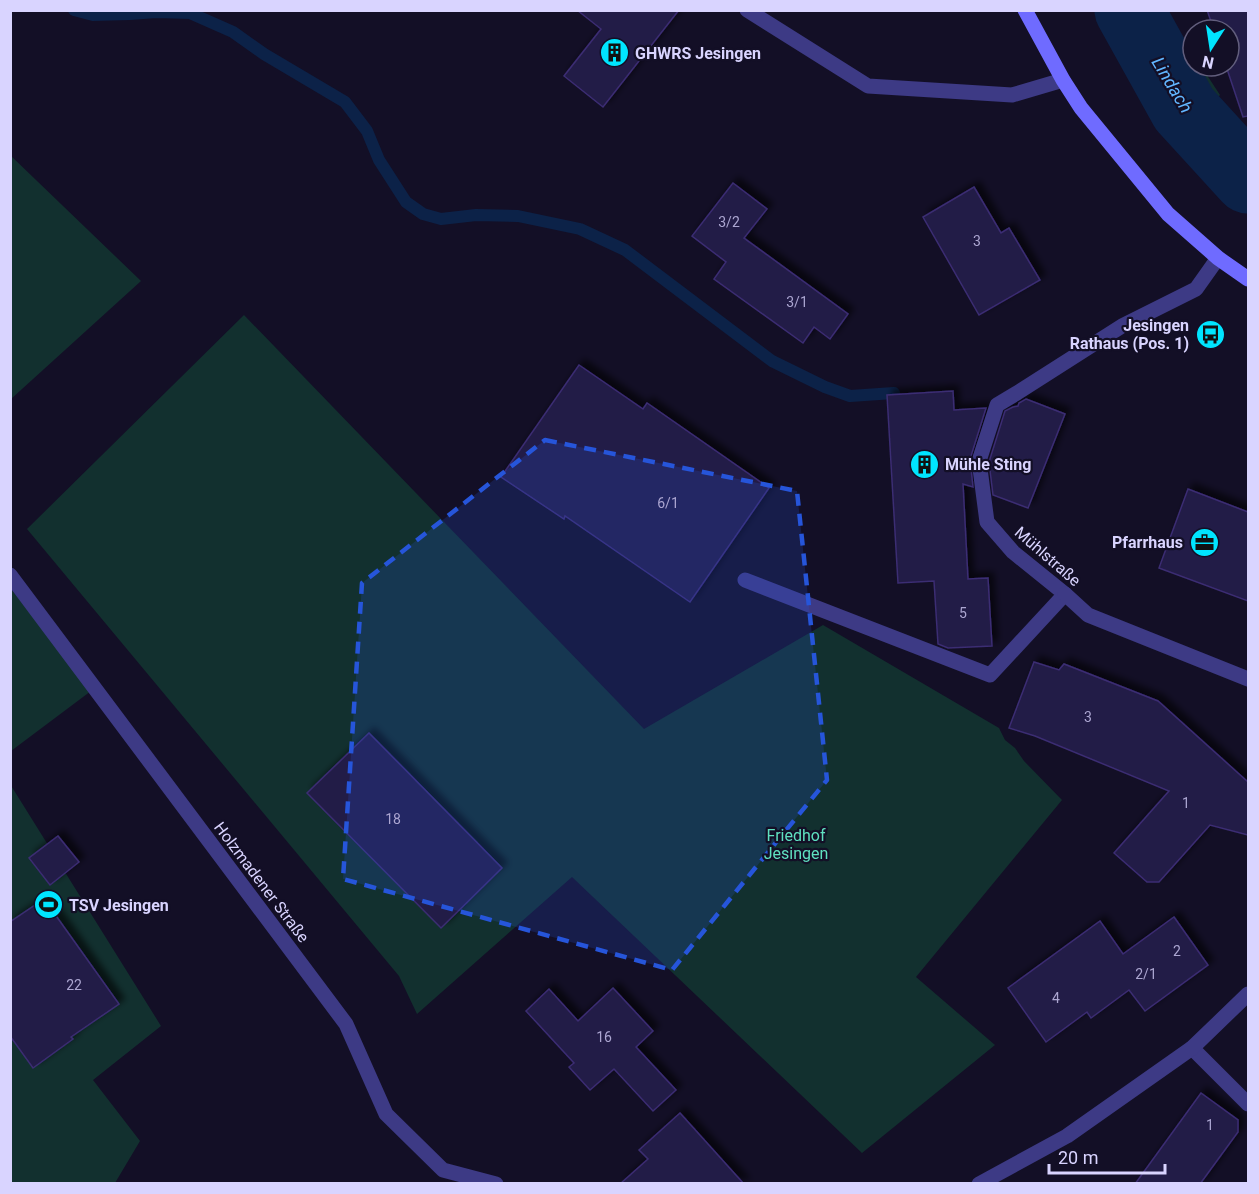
<svg xmlns="http://www.w3.org/2000/svg" width="1259" height="1194" viewBox="0 0 1259 1194" font-family="Roboto,sans-serif">
  <style>
    .green { fill: #12302f }
    .lines { fill: none; stroke-linecap: round; stroke-linejoin: round }
    .stream { stroke: #0c2248; stroke-width: 12 }
    .river { stroke: #0c2248; stroke-width: 69 }
    .building { fill: #241b47; stroke: #3b2d73; stroke-width: 1.5; filter: url(#shadow) }
    .service { stroke: #3d3a85; stroke-width: 15 }
    .minor { stroke: #3d3a85; stroke-width: 15 }
    .tertiary { stroke: #3d3a85; stroke-width: 15 }
    .secondary { stroke: #6f6bff; stroke-width: 15 }
    .marked { fill: #2655da; fill-opacity: 0.2; stroke: #2655da; stroke-width: 4.5; stroke-dasharray: 12 8; stroke-linejoin: round }
    .labels { text-anchor: middle; stroke-width: 4.5; stroke-linejoin: round; paint-order: stroke }
    .number-label { font-size: 14px; fill: #aca6d1 }
    .poi-label { font-size: 16px; font-weight: bold; fill: #d9d4ff; stroke: #130f26; text-anchor: start }
    .street-label { font-size: 16px; fill: #d9d4ff; stroke: #130f26 }
    .park-label { font-size: 16px; fill: #5fe0c0; stroke: #130f26 }
    .water-label { font-size: 18px; font-style: italic; fill: #62b6ff; stroke: #130f26 }
  </style>
  <defs>
    <filter id="shadow"><feDropShadow dx="5.5" dy="-5.5" stdDeviation="3" flood-color="#0009"/></filter>
  </defs>
  <rect width="100%" height="100%" fill="#130f26"/>
  <g class="green">
    <polygon points="1141,11 1165,11 1193,54 1193,66 1201,66 1220,95 1201,114"/>
    <polygon points="10,155 141,281 11,399 10,399"/>
    <polygon points="244,315 644,729 823,625 999,728 1005,740 1015,748 1024,761 1062,800 916,977 995,1045 862,1153 572,877 417,1014 399,976 27,529"/>
    <polygon points="11,589 91,691 11,751"/>
    <polygon points="10,784 161,1026 93,1080 140,1141 115,1183 11,1183"/>
  </g>
  <g class="lines">
    <polyline class="stream" points="74,10 93,15 130,14 156,12 190,13 233,32 264,54 345,102 367,131 379,160 406,202 423,214 441,219 476,215 518,216 580,229 625,250 772,361 825,387 850,396 894,393"/>
    <polyline class="river" points="1129,10 1184,109 1248,179"/>
  </g>
  <g class="building">
    <polygon points="577,10 679,10 603,107 564,76 601,29"/>
    <polygon points="1207,10 1248,10 1248,116 1243,117 1226,66 1229,66 1229,30 1214,30"/>
    <polygon points="733,183 767,209 744,238 848,314 830,339 814,327 803,343 714,279 726,262 692,236"/>
    <polygon points="974,187 1001,233 1009,228 1040,280 979,315 923,217"/>
    <polygon points="579,365 643,409 647,403 769,488 690,602 565,516 564,519 501,477"/>
    <polygon points="953,391 954,410 986,408 970,459 973,487 963,484 968,579 988,578 992,646 948,648 938,644 934,581 898,583 887,395"/>
    <polygon points="1026,399 1065,414 1028,508 993,495 989,462 1005,411 1013,407 1018,406 1019,403"/>
    <polygon points="1188,489 1248,512 1248,601 1159,568"/>
    <polygon points="1034,662 1059,670 1064,664 1158,701 1248,782 1248,835 1210,825 1159,882 1147,882 1114,853 1169,791 1035,736 1009,728"/>
    <polygon points="369,733 502,868 441,928 307,793"/>
    <polygon points="58,836 79,862 50,885 29,858"/>
    <polygon points="44,899 119,1004 71,1037 73,1039 33,1068 10,1036 10,922"/>
    <polygon points="1174,917 1208,965 1145,1011 1129,990 1091,1018 1087,1012 1046,1042 1008,988 1100,921 1123,954"/>
    <polygon points="613,988 653,1031 636,1047 676,1090 653,1111 614,1069 590,1090 569,1067 574,1063 526,1011 549,989 578,1021"/>
    <polygon points="1201,1093 1238,1120 1238,1132 1200,1184 1135,1184"/>
    <polygon points="680,1113 744,1184 620,1184 648,1159 639,1150"/>
  </g>
  <g class="lines">
    <polyline class="service" points="745,580 990,675 1065,594 1013,552 987,522 979,461 997,405 1017,393 1122,326 1196,289 1218,258"/>
    <g class="minor">
      <polyline points="747,10 868,86 1012,95 1063,80"/>
      <polyline points="10,575 346,1024 386,1114 443,1170 496,1184"/>
      <polyline points="1065,594 1088,615 1248,679"/>
      <polyline points="1192,1048 1248,1104"/>
    </g>
    <polyline class="tertiary" points="979,1184 1067,1136 1192,1048 1248,994"/>
    <polyline class="secondary" points="1025,10 1063,80 1081,108 1168,214 1218,258 1248,279"/>
  </g>
  <path class="marked" d="M545 440 797 491 827 780 672 970 343 879 362 583Z"/>
  <defs>
    <symbol id="building-disc" viewBox="-11 -11 22 22"><circle r="9.5" fill="#00e5ff" stroke="#130f26"/><path d="M-4-6H4V6H1V3H-1V6H-4ZM-2.5-4.3h1.7v1.8h-1.7ZM.8-4.3h1.7v1.8H.8ZM-2.5-1h1.7V.8h-1.7ZM.8-1h1.7V.8H.8Z" fill="#111"/></symbol>
    <symbol id="bus-disc" viewBox="-11 -11 22 22"><circle r="9.5" fill="#00e5ff" stroke="#130f26"/><path d="M-5-6H5V4H4V6H2V4H-2V6H-4V4H-5ZM-3.5-4V0h7V-4ZM-3.5 1.2v1.5H-2V1.2ZM2 1.2v1.5H3.5V1.2Z" fill="#111"/></symbol>
    <symbol id="office-disc" viewBox="-11 -11 22 22"><circle r="9.5" fill="#00e5ff" stroke="#130f26"/><path d="M-6-3h4V-5.5h4V-3h4V5H-6ZM-1-4.5V-3h2v-1.5ZM-6 0V1H6V0Z" fill="#111"/></symbol>
    <symbol id="stadium-disc" viewBox="-11 -11 22 22"><circle r="9.5" fill="#00e5ff" stroke="#130f26"/><path d="M0-5a6.5 5 0 1 0 0 10a6.5 5 0 1 0 0-10ZM-3.5-1.8h7v3.6h-7Z" fill="#111"/></symbol>
  </defs>
  <g fill-rule="evenodd">
    <use href="#building-disc" x="598" y="36" width="33" height="33"/>
    <use href="#bus-disc" x="1194" y="318" width="33" height="33"/>
    <use href="#building-disc" x="908" y="448" width="33" height="33"/>
    <use href="#office-disc" x="1188" y="526" width="33" height="33"/>
    <use href="#stadium-disc" x="32" y="888" width="33" height="33"/>
  </g>
  <g class="labels">
    <g class="number-label">
      <text x="729" y="227">3/2</text>
      <text x="977" y="246">3</text>
      <text x="797" y="307">3/1</text>
      <text x="668" y="508">6/1</text>
      <text x="963" y="618">5</text>
      <text x="1088" y="722">3</text>
      <text x="1186" y="808">1</text>
      <text x="393" y="824">18</text>
      <text x="1177" y="956">2</text>
      <text x="1146" y="979">2/1</text>
      <text x="74" y="990">22</text>
      <text x="1056" y="1003">4</text>
      <text x="604" y="1042">16</text>
      <text x="1210" y="1130">1</text>
    </g>
    <g class="poi-label">
      <text x="635" y="59">GHWRS Jesingen</text>
      <text x="1189" y="331" text-anchor="end">Jesingen<tspan x="1189" dy="18">Rathaus (Pos. 1)</tspan></text>
      <text x="945" y="470">Mühle Sting</text>
      <text x="1183" y="548" text-anchor="end">Pfarrhaus</text>
      <text x="69" y="911">TSV Jesingen</text>
    </g>
    <g class="street-label">
      <text transform="translate(1048 556) rotate(41)" y="6">Mühlstraße</text>
      <text transform="translate(262 882) rotate(53)" y="6">Holzmadener Straße</text>
    </g>
    <g class="park-label">
      <text x="796" y="841">Friedhof<tspan x="796" dy="18">Jesingen</tspan></text>
    </g>
    <g class="water-label">
      <text transform="translate(1172 85) rotate(59)" y="6">Lindach</text>
    </g>
  </g>
  <rect width="1259" height="1194" fill="none" stroke="#d9d4ff" stroke-width="24"/>
  <g transform="translate(1211 48) rotate(192)"><circle r="28" fill="#130f26" stroke="#625e7d" stroke-width="1.5"/>
  <path d="M0-4.5L10 22L0 15L-10 22Z" fill="#00e5ff"/>
  <text y="-9" font-size="16" font-weight="bold" text-anchor="middle" fill="#d9d4ff">N</text>
  </g>
  <path d="M1049 1164v9h116v-9" fill="none" stroke="#d9d4ff" stroke-width="3"/>
  <text x="1058" y="1164" font-size="18" fill="#d9d4ff" stroke="#130f26" stroke-width="4.5" paint-order="stroke">20 m</text>
</svg>
